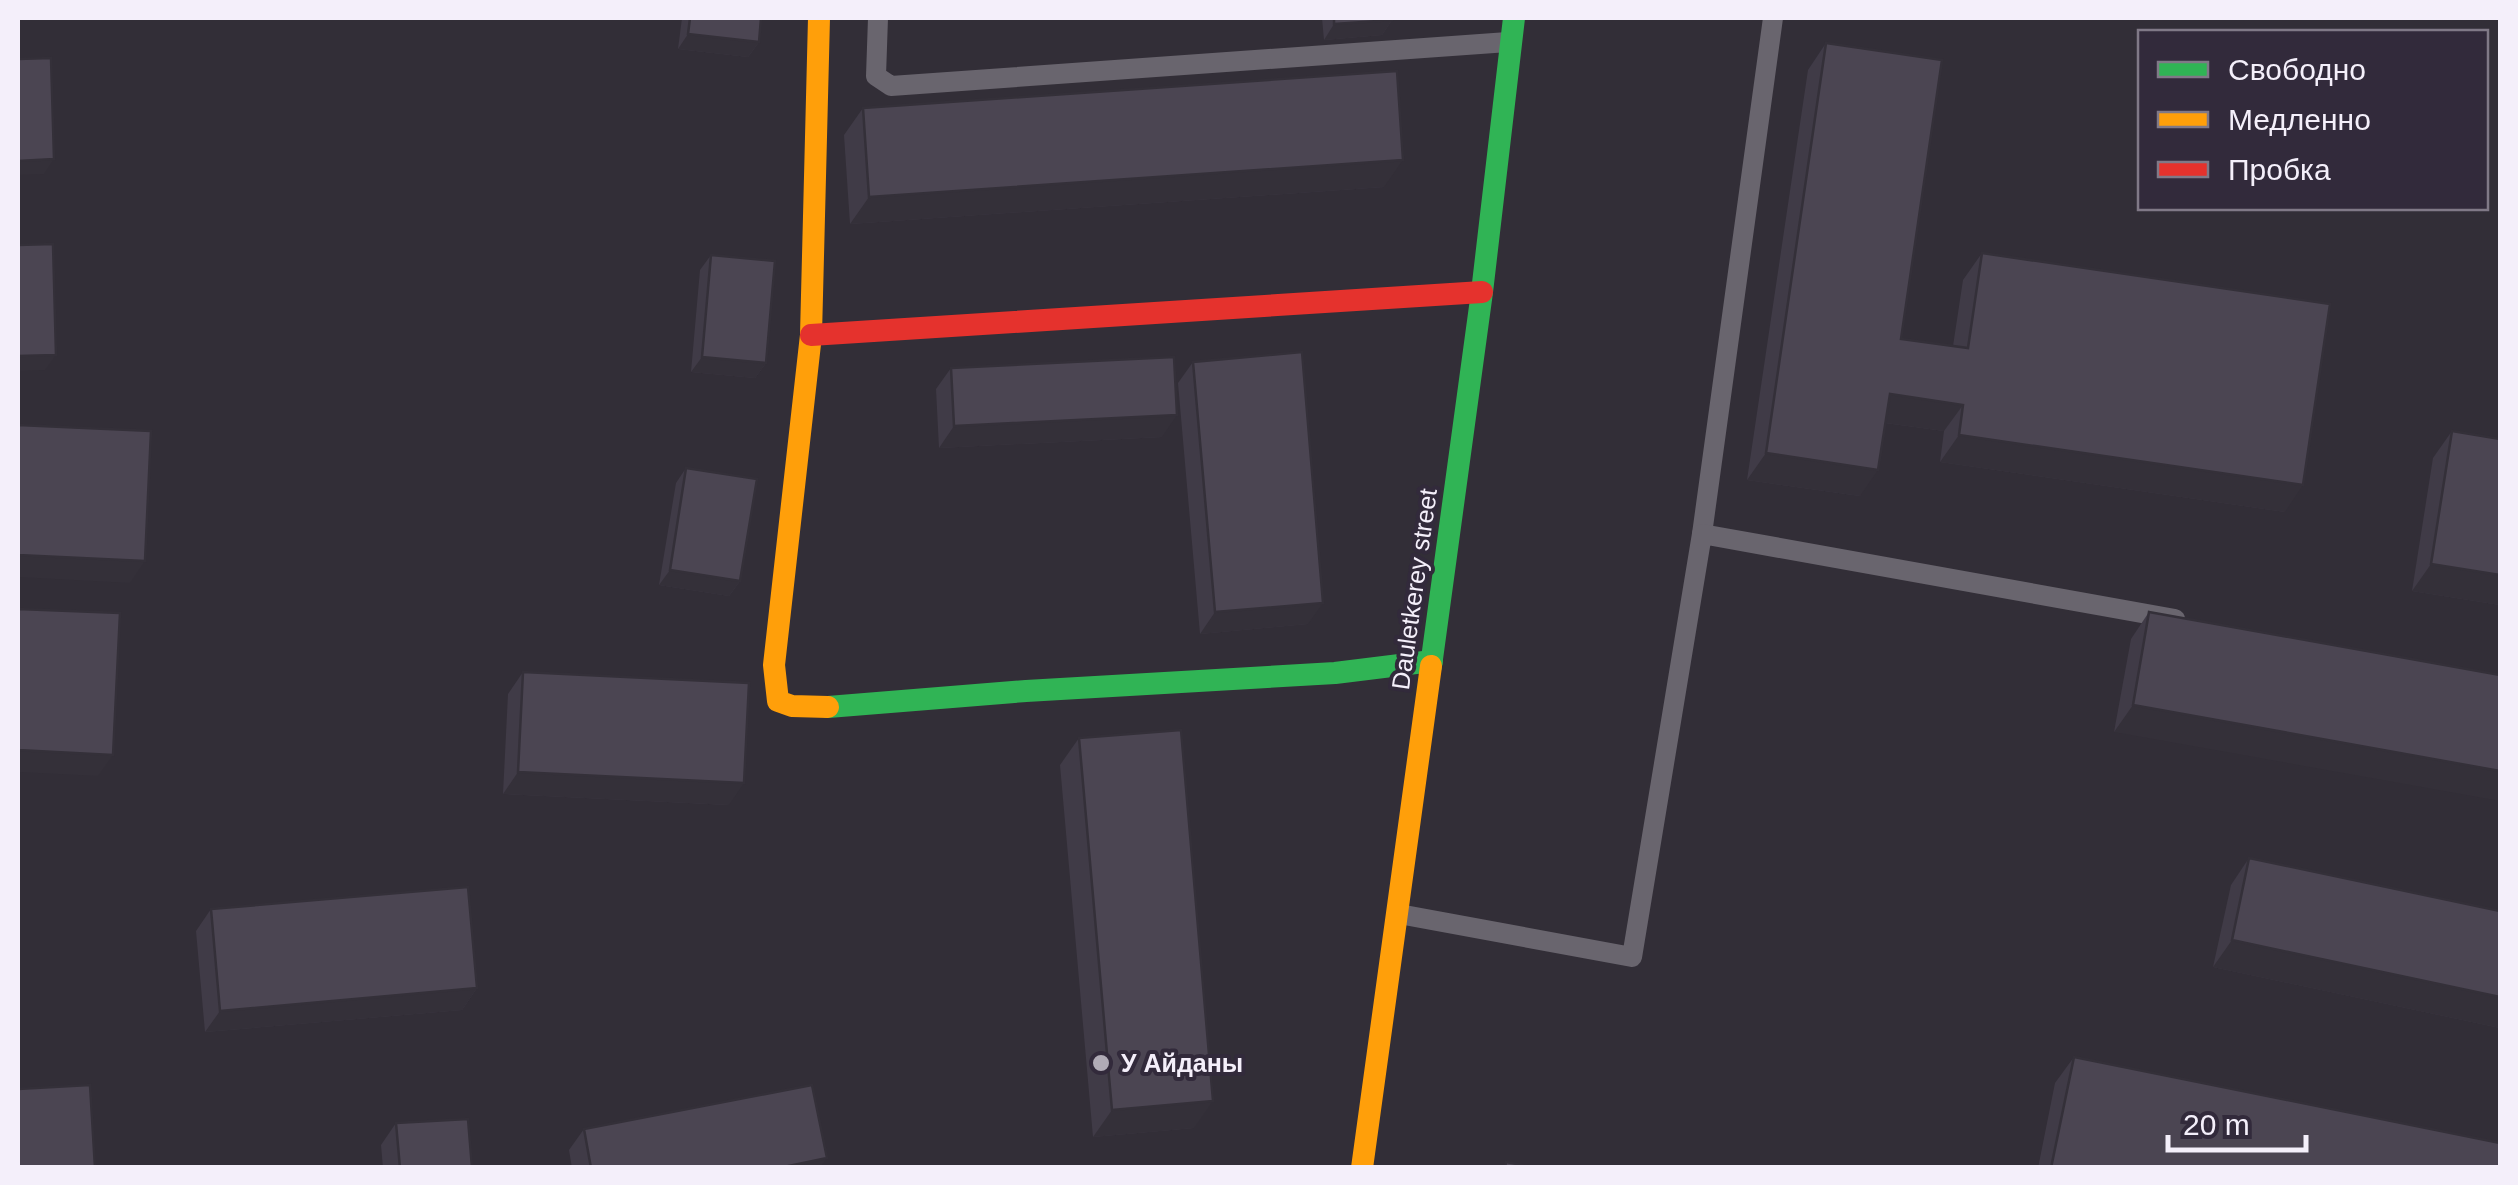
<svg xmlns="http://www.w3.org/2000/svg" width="2518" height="1185" viewBox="0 0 2518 1185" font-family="Helvetica,sans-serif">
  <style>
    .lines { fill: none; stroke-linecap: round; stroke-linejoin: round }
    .lane { stroke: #69656e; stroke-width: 20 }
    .fast { stroke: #30b455; stroke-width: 22 }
    .slow { stroke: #ff9f0a; stroke-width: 22 }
    .jam { stroke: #e5322d; stroke-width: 22 }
    .wall { fill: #403b47 }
    .shaded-wall { fill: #343039 }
    .building { fill: #4b4552; stroke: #343039; stroke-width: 2.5 }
    .poi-dot { fill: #b0abb6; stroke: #322a3b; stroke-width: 4 }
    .labels { text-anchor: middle; stroke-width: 8; stroke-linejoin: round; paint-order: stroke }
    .street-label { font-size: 25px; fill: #f4effa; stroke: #322a3b }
    .poi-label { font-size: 25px; font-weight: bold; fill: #f4effa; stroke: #322a3b; text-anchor: start }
  </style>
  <rect width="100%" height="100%" fill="#322e37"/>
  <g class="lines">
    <g class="lane">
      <polyline points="878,18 876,76 891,86 1508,42"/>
      <polyline points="1702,534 1773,18"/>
      <polyline points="1399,914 1632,957 1702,534 2175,619"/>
    </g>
    <g class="fast">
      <polyline points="1431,666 1482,292 1514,18"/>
      <polyline points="828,707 1026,691 1335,673 1432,661"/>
    </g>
    <g class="slow">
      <polyline points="819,18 811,335 774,665 778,701 792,706 828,707"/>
      <polyline points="1362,1168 1431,666"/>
    </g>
    <polyline class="jam" points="811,335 1482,292"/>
  </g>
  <g class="wall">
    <polygon points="682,18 761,18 759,42 748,57 678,49"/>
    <polygon points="1322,18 1392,18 1392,20 1382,35 1324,40"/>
    <polygon points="1826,43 1901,339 1953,346 1963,280 1982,253 2285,512 1940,462 1944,431 1885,423 1860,496 1747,480 1808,70"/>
    <polygon points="863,108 1384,187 850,224 844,135"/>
    <polygon points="711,255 766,363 755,378 691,372 700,270"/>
    <polygon points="1193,362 1308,624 1200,634 1178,383"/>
    <polygon points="951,368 1162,437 939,448 936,389"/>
    <polygon points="2452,431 2500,439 2500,605 2412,591 2433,458"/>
    <polygon points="686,468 740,581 729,596 659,585 676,483"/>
    <polygon points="2149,612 2500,675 2114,732 2131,639"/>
    <polygon points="523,672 729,805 503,794 508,694"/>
    <polygon points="1079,738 1194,1128 1093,1137 1060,765"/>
    <polygon points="2249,858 2500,911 2500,1028 2213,967 2231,885"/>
    <polygon points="211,909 477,988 462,1010 205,1032 196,931"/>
    <polygon points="2074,1057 2500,1168 2038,1168 2055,1083"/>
    <polygon points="396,1123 472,1168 383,1168 381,1145"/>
    <polygon points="584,1129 820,1168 572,1168 569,1150"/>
  </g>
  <g class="shaded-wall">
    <polygon points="1392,20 1382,35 1324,40 1334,24"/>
    <polygon points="688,34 759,42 748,57 678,49"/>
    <polygon points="54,159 44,174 18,175 18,161"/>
    <polygon points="1403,160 1384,187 850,224 869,197"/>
    <polygon points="56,355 45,370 18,371 18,356"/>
    <polygon points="702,357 766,363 755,378 691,372"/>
    <polygon points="1890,394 1963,405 1944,431 1871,421"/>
    <polygon points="1177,415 1162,437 939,448 954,426"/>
    <polygon points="1959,435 2303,485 2285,512 1940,462"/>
    <polygon points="1766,453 1878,470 1860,496 1747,480"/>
    <polygon points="18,555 145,561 130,583 18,577"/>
    <polygon points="2431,564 2500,575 2500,605 2412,591"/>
    <polygon points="670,570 740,581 729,596 659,585"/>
    <polygon points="1323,603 1308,624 1200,634 1215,612"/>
    <polygon points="2133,705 2500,771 2500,801 2114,732"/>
    <polygon points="18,750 113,755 98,776 18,772"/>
    <polygon points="518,772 744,783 729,805 503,794"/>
    <polygon points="2232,940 2500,997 2500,1028 2213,967"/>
    <polygon points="477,988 462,1010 205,1032 220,1011"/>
    <polygon points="1213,1101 1194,1128 1093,1137 1112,1110"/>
    <polygon points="827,1158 820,1168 779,1168"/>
  </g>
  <g class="building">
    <polygon points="690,18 761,18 759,42 688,34"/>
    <polygon points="1334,18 1392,18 1392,20 1334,24"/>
    <polygon points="1826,43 1942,60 1901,339 1968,348 1982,253 2330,304 2303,485 1959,435 1963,405 1890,394 1878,470 1766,453"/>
    <polygon points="51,58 54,159 18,161 18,59"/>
    <polygon points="1397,71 1403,160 869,197 863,108"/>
    <polygon points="53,244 56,355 18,356 18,245"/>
    <polygon points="711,255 775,261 766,363 702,357"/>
    <polygon points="1302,352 1323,603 1215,612 1193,362"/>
    <polygon points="1174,357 1177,415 954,426 951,368"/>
    <polygon points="18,425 151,431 145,561 18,555"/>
    <polygon points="2452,431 2500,439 2500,575 2431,564"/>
    <polygon points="686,468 757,479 740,581 670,570"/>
    <polygon points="18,609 120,613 113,755 18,750"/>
    <polygon points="2149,612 2500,675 2500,771 2133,705"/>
    <polygon points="523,672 749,683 744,783 518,772"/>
    <polygon points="1181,730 1213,1101 1112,1110 1079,738"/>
    <polygon points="2249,858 2500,911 2500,997 2232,940"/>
    <polygon points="468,887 477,988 220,1011 211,909"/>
    <polygon points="2074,1057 2500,1143 2500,1168 2051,1168"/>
    <polygon points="90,1085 95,1168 18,1168 18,1089"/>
    <polygon points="812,1085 827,1158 779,1168 591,1168 584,1129"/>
    <polygon points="468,1119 472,1168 400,1168 396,1123"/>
    <polygon points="1506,1162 1538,1168 1505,1168"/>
  </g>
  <circle class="poi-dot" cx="1101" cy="1063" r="10"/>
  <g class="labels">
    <g class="street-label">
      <text transform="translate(1414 589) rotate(-82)" y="9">Dauletkerey street</text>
    </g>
    <g class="poi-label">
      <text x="1121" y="1072">У Айданы</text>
    </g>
  </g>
  <rect width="2518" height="1185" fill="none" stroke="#f4effa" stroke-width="40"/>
  <rect x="2138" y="30" width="350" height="180" fill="#322a3b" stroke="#807987" stroke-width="2.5"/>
  <rect x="2158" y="62" width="50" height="15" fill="#30b455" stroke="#807987" stroke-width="2.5"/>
  <text x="2228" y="80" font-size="30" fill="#f4effa">Свободно</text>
  <rect x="2158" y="112" width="50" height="15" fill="#ff9f0a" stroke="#807987" stroke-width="2.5"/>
  <text x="2228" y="130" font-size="30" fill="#f4effa">Медленно</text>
  <rect x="2158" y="162" width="50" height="15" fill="#e5322d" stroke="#807987" stroke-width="2.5"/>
  <text x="2228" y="180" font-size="30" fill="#f4effa">Пробка</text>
  <path d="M2168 1135v15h138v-15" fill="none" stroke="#f4effa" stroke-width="5"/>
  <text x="2183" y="1135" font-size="30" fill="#f4effa" stroke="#322a3b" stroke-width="8" paint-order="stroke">20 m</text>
</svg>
